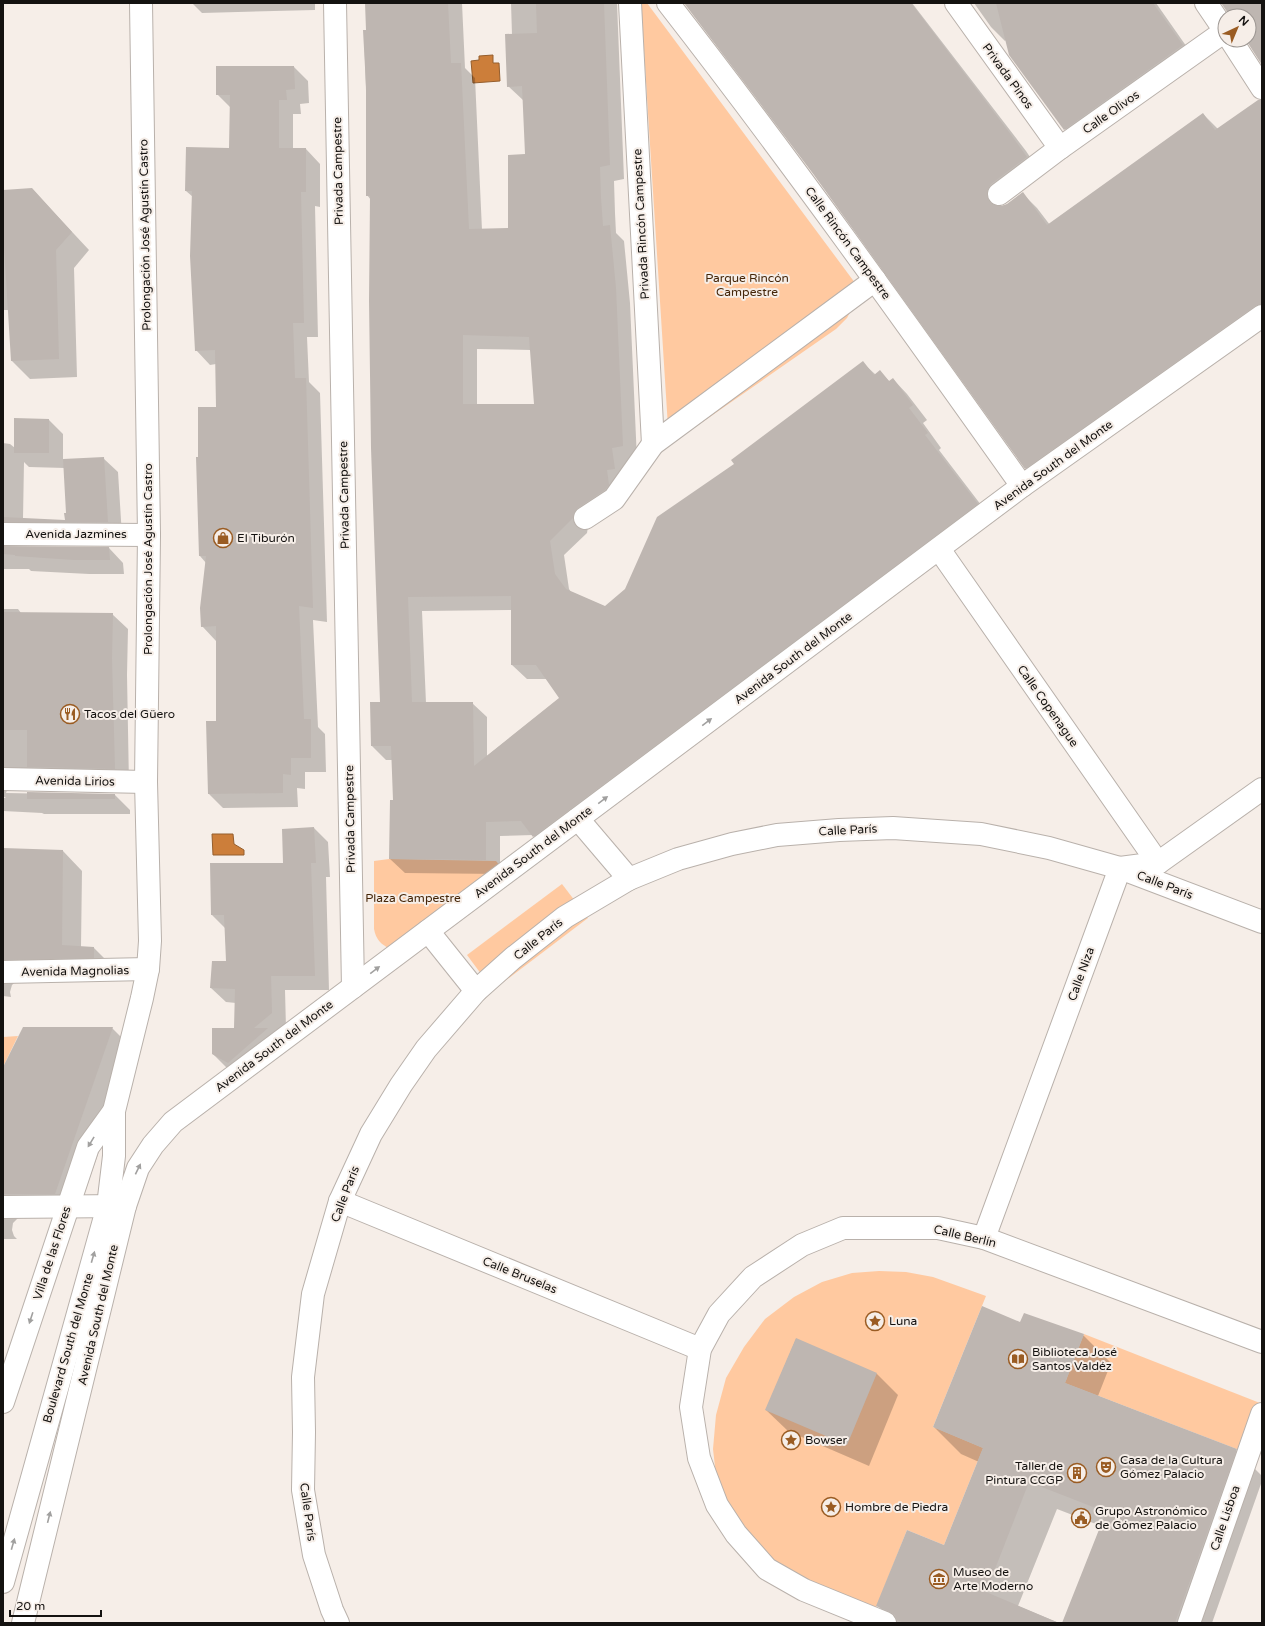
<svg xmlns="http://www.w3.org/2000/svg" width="1265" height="1626" viewBox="0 0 1265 1626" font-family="'Varela Round',sans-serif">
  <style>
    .green { fill: #ffc9a0 }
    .water { fill: #cc7e3a; stroke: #955e2d }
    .shadow { fill: #0003; fill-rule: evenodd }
    .building { fill: #beb6b1; fill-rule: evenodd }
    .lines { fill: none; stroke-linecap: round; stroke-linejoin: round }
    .street-casing { stroke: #b9b1ab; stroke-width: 24 }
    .highway-casing { stroke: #b9b1ab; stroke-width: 24 }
    .street { stroke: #fff; stroke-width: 22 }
    .highway { stroke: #fff; stroke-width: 22 }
    .oneway { fill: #a1a09f }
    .labels { text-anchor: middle; stroke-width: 4; stroke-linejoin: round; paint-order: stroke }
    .street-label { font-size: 12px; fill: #141210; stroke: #f6eee8 }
    .park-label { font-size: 12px; fill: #452609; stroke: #f6eee8 }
    .poi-label { font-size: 12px; fill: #141210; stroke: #f6eee8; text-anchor: start }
  </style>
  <rect width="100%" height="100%" fill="#f6eee8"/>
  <g class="green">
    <polygon points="641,3 647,3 861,291 847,318 836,329 691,430 667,446 668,427"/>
    <path d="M389 859 496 861 508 875 390 949C381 944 376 940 374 929V861Z"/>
    <polygon points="562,884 588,918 493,990 467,955"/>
    <polygon points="18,1036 3,1067 3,1037"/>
    <polygon points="879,1271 906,1272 933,1277 986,1296 933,1427 983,1448 944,1545 907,1530 870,1623 747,1547 717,1484 713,1449 716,1415 726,1378 744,1347 765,1319 794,1297 822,1282 852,1273"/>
    <polygon points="1084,1334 1260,1403 1242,1451 1065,1383"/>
  </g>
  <g class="water">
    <polygon points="493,55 493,63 499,63 500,81 473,83 471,61 479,60 479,56"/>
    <polygon points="212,834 233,834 234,844 244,850 244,855 213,855"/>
  </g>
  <g class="shadow">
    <polygon points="192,3 315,3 315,10 202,13"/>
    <path d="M366 3H462L465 68 475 78 482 230 509 229 526 155 524 101 508 86 512 35 511 3H617L624 179 614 181 615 213 616 233 624 241 630 303 637 460 626 462 628 484 588 527 587 533 564 555 569 589 571 592 606 607 626 590 736 464 863 363 876 375 880 372 890 382 893 379 907 394 927 420 923 423 941 448 939 450 991 518 548 850 533 835 500 836V874L405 873 390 859 394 801 393 760H386L372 746 381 704 371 200 367 195V121L364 31H367ZM477 349 531 350 535 405H477ZM512 610V665L527 679H547L560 698 487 756V717L472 703H426L422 611Z"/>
    <polygon points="688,3 912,3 1026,151 1040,172 1002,203 1001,207 1007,205 1022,193 1037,208 1050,225 1203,114 1218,129 1262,101 1262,325 1040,482 1026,468 859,235"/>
    <polygon points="974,3 1156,3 1196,60 1079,143 1065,129 1006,40 1005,41 991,27"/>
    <polygon points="294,67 308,81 309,103 300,104 301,114 293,114 293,149 306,149 320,164 320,207 315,206 318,337 307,337 309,382 320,393 327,622 313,620 318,727 325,734 326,772 305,772 305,789 297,788 298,807 223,808 209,794 207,722 217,722 216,641 202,626 206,563 200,556 199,458 217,408 216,364 210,365 196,350 193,197 186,191 230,149 231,108 217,94"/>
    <polygon points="32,189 89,250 74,268 77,377 30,379 12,361 9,310 3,310 3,191"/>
    <path d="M49 420 63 434V460L103 458 118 472 122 536 7 542 5 548H109L123 563 124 574H89L31 571 29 569H3V443L10 444 15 448ZM24 462 29 467 65 468 67 514 66 521 23 519Z"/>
    <polygon points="3,609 18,609 21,613 112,614 128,629 127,675 129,784 8,788 6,793 115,795 130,810 130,814 44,814 42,813 3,811 3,798 6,798 3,796"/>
    <polygon points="314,828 328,842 330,877 326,877 329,990 285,990 286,1028 228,1069 213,1054 235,1029 236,1003 226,1002 211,988 227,962 225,928 212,915 284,864"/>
    <polygon points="3,849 63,851 82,871 81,947 94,948 114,968 17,980 12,985 10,992 11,997 3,996"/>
    <polygon points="112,1028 134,1050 77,1215 19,1217 13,1223 12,1230 14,1236 17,1239 3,1239 3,1069"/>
    <polygon points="1020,1323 1083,1335 1111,1363 1098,1396 1236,1450 1262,1476 1262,1481 1212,1623 1063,1623 1101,1526 1057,1509 1018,1606 1059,1623 895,1623 878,1606 944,1547 979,1462 961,1454 934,1427"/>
    <polygon points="796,1339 877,1374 898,1395 869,1466 788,1431 766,1410"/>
  </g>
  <g class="building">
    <path d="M365 3H448L451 63H461L469 229 508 228V155L525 154 522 86 507 87 505 34 537 33 536 3H604L610 165 600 167 601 198 603 226 610 225 616 288 623 446 612 448 615 469 607 470 609 485 605 490 578 508 574 513 573 518 550 541 555 574 566 589 605 606 625 589 657 517 734 464 731 460 863 361 874 375 880 370 889 381 893 378 913 405 909 408 928 433 925 435 978 504 533 837 521 821 486 822V860L389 859 390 800H393L391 746H371L370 702H380L371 448 369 301 370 196H366V86L363 30H366ZM463 335 529 337 534 404H463ZM511 596V665H536L559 698 474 766 473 702H412L408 597Z"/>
    <polygon points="684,3 911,3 1012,136 1027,157 991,184 988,189 987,195 989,201 994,205 1001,206 1007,204 1023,192 1047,225 1203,113 1215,130 1258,100 1262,100 1262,304 1255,306 1025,469 814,175"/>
    <polygon points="996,3 1153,3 1183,45 1064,130 1009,55"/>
    <polygon points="1221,3 1262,3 1262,65 1246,40 1249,40 1249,16 1230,16"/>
    <polygon points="216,66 294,66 295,89 286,90 287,100 279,100 279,148 306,148 306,192 301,192 304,323 293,323 295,378 306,378 313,608 299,606 304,719 311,719 311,758 291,758 291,775 283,774 283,793 208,794 206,721 216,721 216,626 201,627 200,608 206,556 199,556 196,457 198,457 198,407 216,407 215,350 195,351 190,256 192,191 185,191 186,147 229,148 230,95 216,95"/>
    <polygon points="32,188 72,232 56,250 59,359 11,361 3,230 3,190"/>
    <polygon points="14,418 49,419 49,453 14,453"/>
    <polygon points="104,457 108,522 3,522 3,517 65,520 64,513 66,513 63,459"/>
    <polygon points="3,546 109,547 110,560 74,560 15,556 15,555 3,554"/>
    <polygon points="3,612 113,613 112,659 115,769 27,767 27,730 3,730"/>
    <polygon points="27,792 115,794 115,799 27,799"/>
    <polygon points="314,827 316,863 311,863 315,976 271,976 272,1013 254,1028 268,1028 228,1063 212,1054 212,1028 234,1028 235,989 210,988 212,961 226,961 224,915 211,915 210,863 283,863 282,829"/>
    <polygon points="3,848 63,850 62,945 94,947 94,958 3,960"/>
    <polygon points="23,1027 113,1027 55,1194 3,1194 3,1067"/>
    <polygon points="982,1306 1020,1322 1024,1313 1084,1334 1065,1383 1237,1449 1175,1623 1062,1623 1106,1512 1029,1482 986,1592 1059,1623 904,1623 897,1620 895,1615 890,1612 876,1606 907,1530 944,1545 983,1448 933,1427"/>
    <polygon points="796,1338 877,1373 847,1445 765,1410"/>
  </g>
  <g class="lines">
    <defs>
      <g id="street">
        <polyline points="335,3 353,987"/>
        <polyline points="630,3 653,444"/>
        <path d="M668 3C791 161 907 324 1022 486"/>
        <polyline points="956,3 1060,148"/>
        <polyline points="1231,40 1262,88"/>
        <polyline points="999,194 1060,148 1225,31 1206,3"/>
        <polyline points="585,518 614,499 653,444 875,280"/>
        <polyline points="3,534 149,535"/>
        <polyline points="939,549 1158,863"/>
        <polyline points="3,779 146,782"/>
        <polyline points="578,819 629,879"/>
        <polyline points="428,931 476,991"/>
        <polyline points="3,972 148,969"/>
        <polyline points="340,1201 700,1349"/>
        <polyline points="3,1207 125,1206"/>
        <polyline points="984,1238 1120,868 1158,863 1262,789"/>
        <polyline points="23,1623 125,1206 138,1168 153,1145 173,1122 1022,486 1262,316"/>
        <polyline points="338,1623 332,1610 314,1555 303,1490 304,1432 303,1377 313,1294 340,1201 371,1134 401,1085 426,1049 476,991 513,958 565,917 629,879 678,859 732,844 777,835 839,830 893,828 981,834 1049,848 1120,868 1262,922"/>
        <polyline points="885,1623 804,1590 767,1569 736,1534 717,1505 699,1458 691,1407 700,1349 719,1314 753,1277 802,1245 843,1228 938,1228 984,1238 1262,1342"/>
        <polyline points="1189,1623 1262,1414"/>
      </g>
      <g id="highway">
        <polyline points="3,1402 88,1147 114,1111"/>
        <polyline points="3,1582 108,1206 114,1156 114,1111 142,998 148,969 150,941 146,782 149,535 141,3"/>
      </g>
    </defs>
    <use href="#street" class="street-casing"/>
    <use href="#highway" class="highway-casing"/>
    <use href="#street" class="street"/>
    <use href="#highway" class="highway"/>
  </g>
  <defs><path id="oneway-solid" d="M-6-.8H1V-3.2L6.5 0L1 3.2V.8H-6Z"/></defs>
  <g class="oneway">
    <use href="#oneway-solid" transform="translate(707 722) rotate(-37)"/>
    <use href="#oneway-solid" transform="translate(603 800) rotate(-37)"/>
    <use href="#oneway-solid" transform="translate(375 970) rotate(-37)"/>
    <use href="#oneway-solid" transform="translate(91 1142) rotate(121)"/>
    <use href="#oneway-solid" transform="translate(138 1169) rotate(-64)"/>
    <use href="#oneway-solid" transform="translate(93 1257) rotate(-74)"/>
    <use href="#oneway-solid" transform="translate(31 1318) rotate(108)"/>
    <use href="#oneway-solid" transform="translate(49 1517) rotate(-76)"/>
    <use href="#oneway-solid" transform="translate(13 1544) rotate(-74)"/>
  </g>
  <defs>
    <symbol id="shop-ring" viewBox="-11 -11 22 22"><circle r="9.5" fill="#f6eee8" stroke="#9a5c23" stroke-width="1.5"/><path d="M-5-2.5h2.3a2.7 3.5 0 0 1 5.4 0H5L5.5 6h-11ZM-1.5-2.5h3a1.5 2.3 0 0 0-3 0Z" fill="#9a5c23"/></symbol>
    <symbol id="restaurant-ring" viewBox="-11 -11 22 22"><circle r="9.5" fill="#f6eee8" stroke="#9a5c23" stroke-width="1.5"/><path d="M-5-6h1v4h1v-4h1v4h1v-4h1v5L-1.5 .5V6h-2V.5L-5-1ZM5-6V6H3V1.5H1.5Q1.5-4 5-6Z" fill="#9a5c23"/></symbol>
    <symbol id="sight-ring" viewBox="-11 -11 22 22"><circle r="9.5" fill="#f6eee8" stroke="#9a5c23" stroke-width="1.5"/><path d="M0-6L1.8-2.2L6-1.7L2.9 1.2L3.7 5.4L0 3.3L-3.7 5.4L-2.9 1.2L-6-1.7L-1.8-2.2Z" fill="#9a5c23"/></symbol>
    <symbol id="library-ring" viewBox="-11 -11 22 22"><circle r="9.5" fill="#f6eee8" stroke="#9a5c23" stroke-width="1.5"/><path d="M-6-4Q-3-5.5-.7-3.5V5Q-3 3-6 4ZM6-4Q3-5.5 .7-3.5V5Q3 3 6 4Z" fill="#9a5c23"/></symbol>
    <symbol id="theatre-ring" viewBox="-11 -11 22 22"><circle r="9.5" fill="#f6eee8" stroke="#9a5c23" stroke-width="1.5"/><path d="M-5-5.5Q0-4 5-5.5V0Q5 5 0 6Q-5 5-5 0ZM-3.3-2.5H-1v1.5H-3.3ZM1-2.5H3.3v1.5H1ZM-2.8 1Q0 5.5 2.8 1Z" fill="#9a5c23"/></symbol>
    <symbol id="building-ring" viewBox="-11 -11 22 22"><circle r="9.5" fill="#f6eee8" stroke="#9a5c23" stroke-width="1.5"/><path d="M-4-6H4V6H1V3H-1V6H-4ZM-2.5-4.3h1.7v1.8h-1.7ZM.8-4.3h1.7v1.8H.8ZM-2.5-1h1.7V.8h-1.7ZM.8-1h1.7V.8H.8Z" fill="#9a5c23"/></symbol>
    <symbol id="civic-ring" viewBox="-11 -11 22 22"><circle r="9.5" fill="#f6eee8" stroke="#9a5c23" stroke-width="1.5"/><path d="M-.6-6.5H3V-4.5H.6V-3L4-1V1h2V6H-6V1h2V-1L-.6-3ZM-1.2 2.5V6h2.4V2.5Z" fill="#9a5c23"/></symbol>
    <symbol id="museum-ring" viewBox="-11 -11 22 22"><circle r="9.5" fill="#f6eee8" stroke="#9a5c23" stroke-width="1.5"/><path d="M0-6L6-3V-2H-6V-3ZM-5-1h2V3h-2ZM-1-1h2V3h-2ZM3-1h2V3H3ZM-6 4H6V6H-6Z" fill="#9a5c23"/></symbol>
  </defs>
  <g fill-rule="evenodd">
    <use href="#shop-ring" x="212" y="527" width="22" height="22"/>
    <use href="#restaurant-ring" x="59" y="703" width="22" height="22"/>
    <use href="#sight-ring" x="864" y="1310" width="22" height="22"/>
    <use href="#library-ring" x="1007" y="1348" width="22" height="22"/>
    <use href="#sight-ring" x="780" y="1429" width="22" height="22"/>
    <use href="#theatre-ring" x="1095" y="1456" width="22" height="22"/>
    <use href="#building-ring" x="1066" y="1462" width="22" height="22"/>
    <use href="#sight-ring" x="820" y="1496" width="22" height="22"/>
    <use href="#civic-ring" x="1070" y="1507" width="22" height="22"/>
    <use href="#museum-ring" x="928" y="1568" width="22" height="22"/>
  </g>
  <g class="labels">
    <g class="street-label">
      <text transform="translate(1008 76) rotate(54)" y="4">Privada Pinos</text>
      <text transform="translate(1111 112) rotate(-35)" y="4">Calle Olivos</text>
      <text transform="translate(338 171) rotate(-91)" y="4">Privada Campestre</text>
      <text transform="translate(641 224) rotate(-93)" y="4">Privada Rincón Campestre</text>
      <text transform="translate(145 235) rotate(-91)" y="4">Prolongación José Agustín Castro</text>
      <text transform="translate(848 243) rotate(54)" y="4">Calle Rincón Campestre</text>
      <text transform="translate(1053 465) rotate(-36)" y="4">Avenida South del Monte</text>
      <text transform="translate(344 495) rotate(-91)" y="4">Privada Campestre</text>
      <text x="76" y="538">Avenida Jazmines</text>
      <text transform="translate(148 559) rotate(-90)" y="4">Prolongación José Agustín Castro</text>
      <text transform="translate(793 658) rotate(-37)" y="4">Avenida South del Monte</text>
      <text transform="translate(1048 706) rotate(55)" y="4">Calle Copenague</text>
      <text transform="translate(75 781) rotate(1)" y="4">Avenida Lirios</text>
      <text transform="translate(350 819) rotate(-91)" y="4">Privada Campestre</text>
      <text transform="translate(848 830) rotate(-3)" y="4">Calle París</text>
      <text transform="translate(533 852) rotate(-37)" y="4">Avenida South del Monte</text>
      <text transform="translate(1165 885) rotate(21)" y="4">Calle París</text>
      <text transform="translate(538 939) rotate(-39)" y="4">Calle París</text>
      <text transform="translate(75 971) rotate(-1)" y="4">Avenida Magnolias</text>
      <text transform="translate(1081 974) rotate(-70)" y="4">Calle Niza</text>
      <text transform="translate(274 1046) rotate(-37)" y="4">Avenida South del Monte</text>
      <text transform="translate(345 1194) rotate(-69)" y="4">Calle París</text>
      <text transform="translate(965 1236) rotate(13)" y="4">Calle Berlín</text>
      <text transform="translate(52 1253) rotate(-72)" y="4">Villa de las Flores</text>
      <text transform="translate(520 1275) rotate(22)" y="4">Calle Bruselas</text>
      <text transform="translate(98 1315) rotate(-77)" y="4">Avenida South del Monte</text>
      <text transform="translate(68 1348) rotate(-74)" y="4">Boulevard South del Monte</text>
      <text transform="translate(308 1512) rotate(82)" y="4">Calle París</text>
      <text transform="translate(1225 1518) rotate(-71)" y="4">Calle Lisboa</text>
    </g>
    <g class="park-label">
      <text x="747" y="282">Parque Rincón<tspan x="747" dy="14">Campestre</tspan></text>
      <text x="413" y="902">Plaza Campestre</text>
    </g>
    <g class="poi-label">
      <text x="237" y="542">El Tiburón</text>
      <text x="84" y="718">Tacos del Güero</text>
      <text x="889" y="1325">Luna</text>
      <text x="1032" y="1356">Biblioteca José<tspan x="1032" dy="14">Santos Valdéz</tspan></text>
      <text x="805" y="1444">Bowser</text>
      <text x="1120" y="1464">Casa de la Cultura<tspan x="1120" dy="14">Gómez Palacio</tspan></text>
      <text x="1063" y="1470" text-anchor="end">Taller de<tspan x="1063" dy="14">Pintura CCGP</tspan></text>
      <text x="845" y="1511">Hombre de Piedra</text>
      <text x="1095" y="1515">Grupo Astronómico<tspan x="1095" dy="14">de Gómez Palacio</tspan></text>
      <text x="953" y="1576">Museo de<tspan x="953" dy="14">Arte Moderno</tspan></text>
    </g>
  </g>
  <rect width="1265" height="1626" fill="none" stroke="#141210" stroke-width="8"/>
  <g transform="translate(1237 28) rotate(44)"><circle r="19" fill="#f6eee8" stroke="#9c9692"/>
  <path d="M0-3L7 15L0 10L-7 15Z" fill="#9a5c23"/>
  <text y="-6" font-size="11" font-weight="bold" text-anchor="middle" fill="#141210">N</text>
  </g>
  <path d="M10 1610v6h91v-6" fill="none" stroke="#141210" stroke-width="2"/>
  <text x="16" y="1610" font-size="12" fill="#141210" stroke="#f6eee8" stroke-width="3" paint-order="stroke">20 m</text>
</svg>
